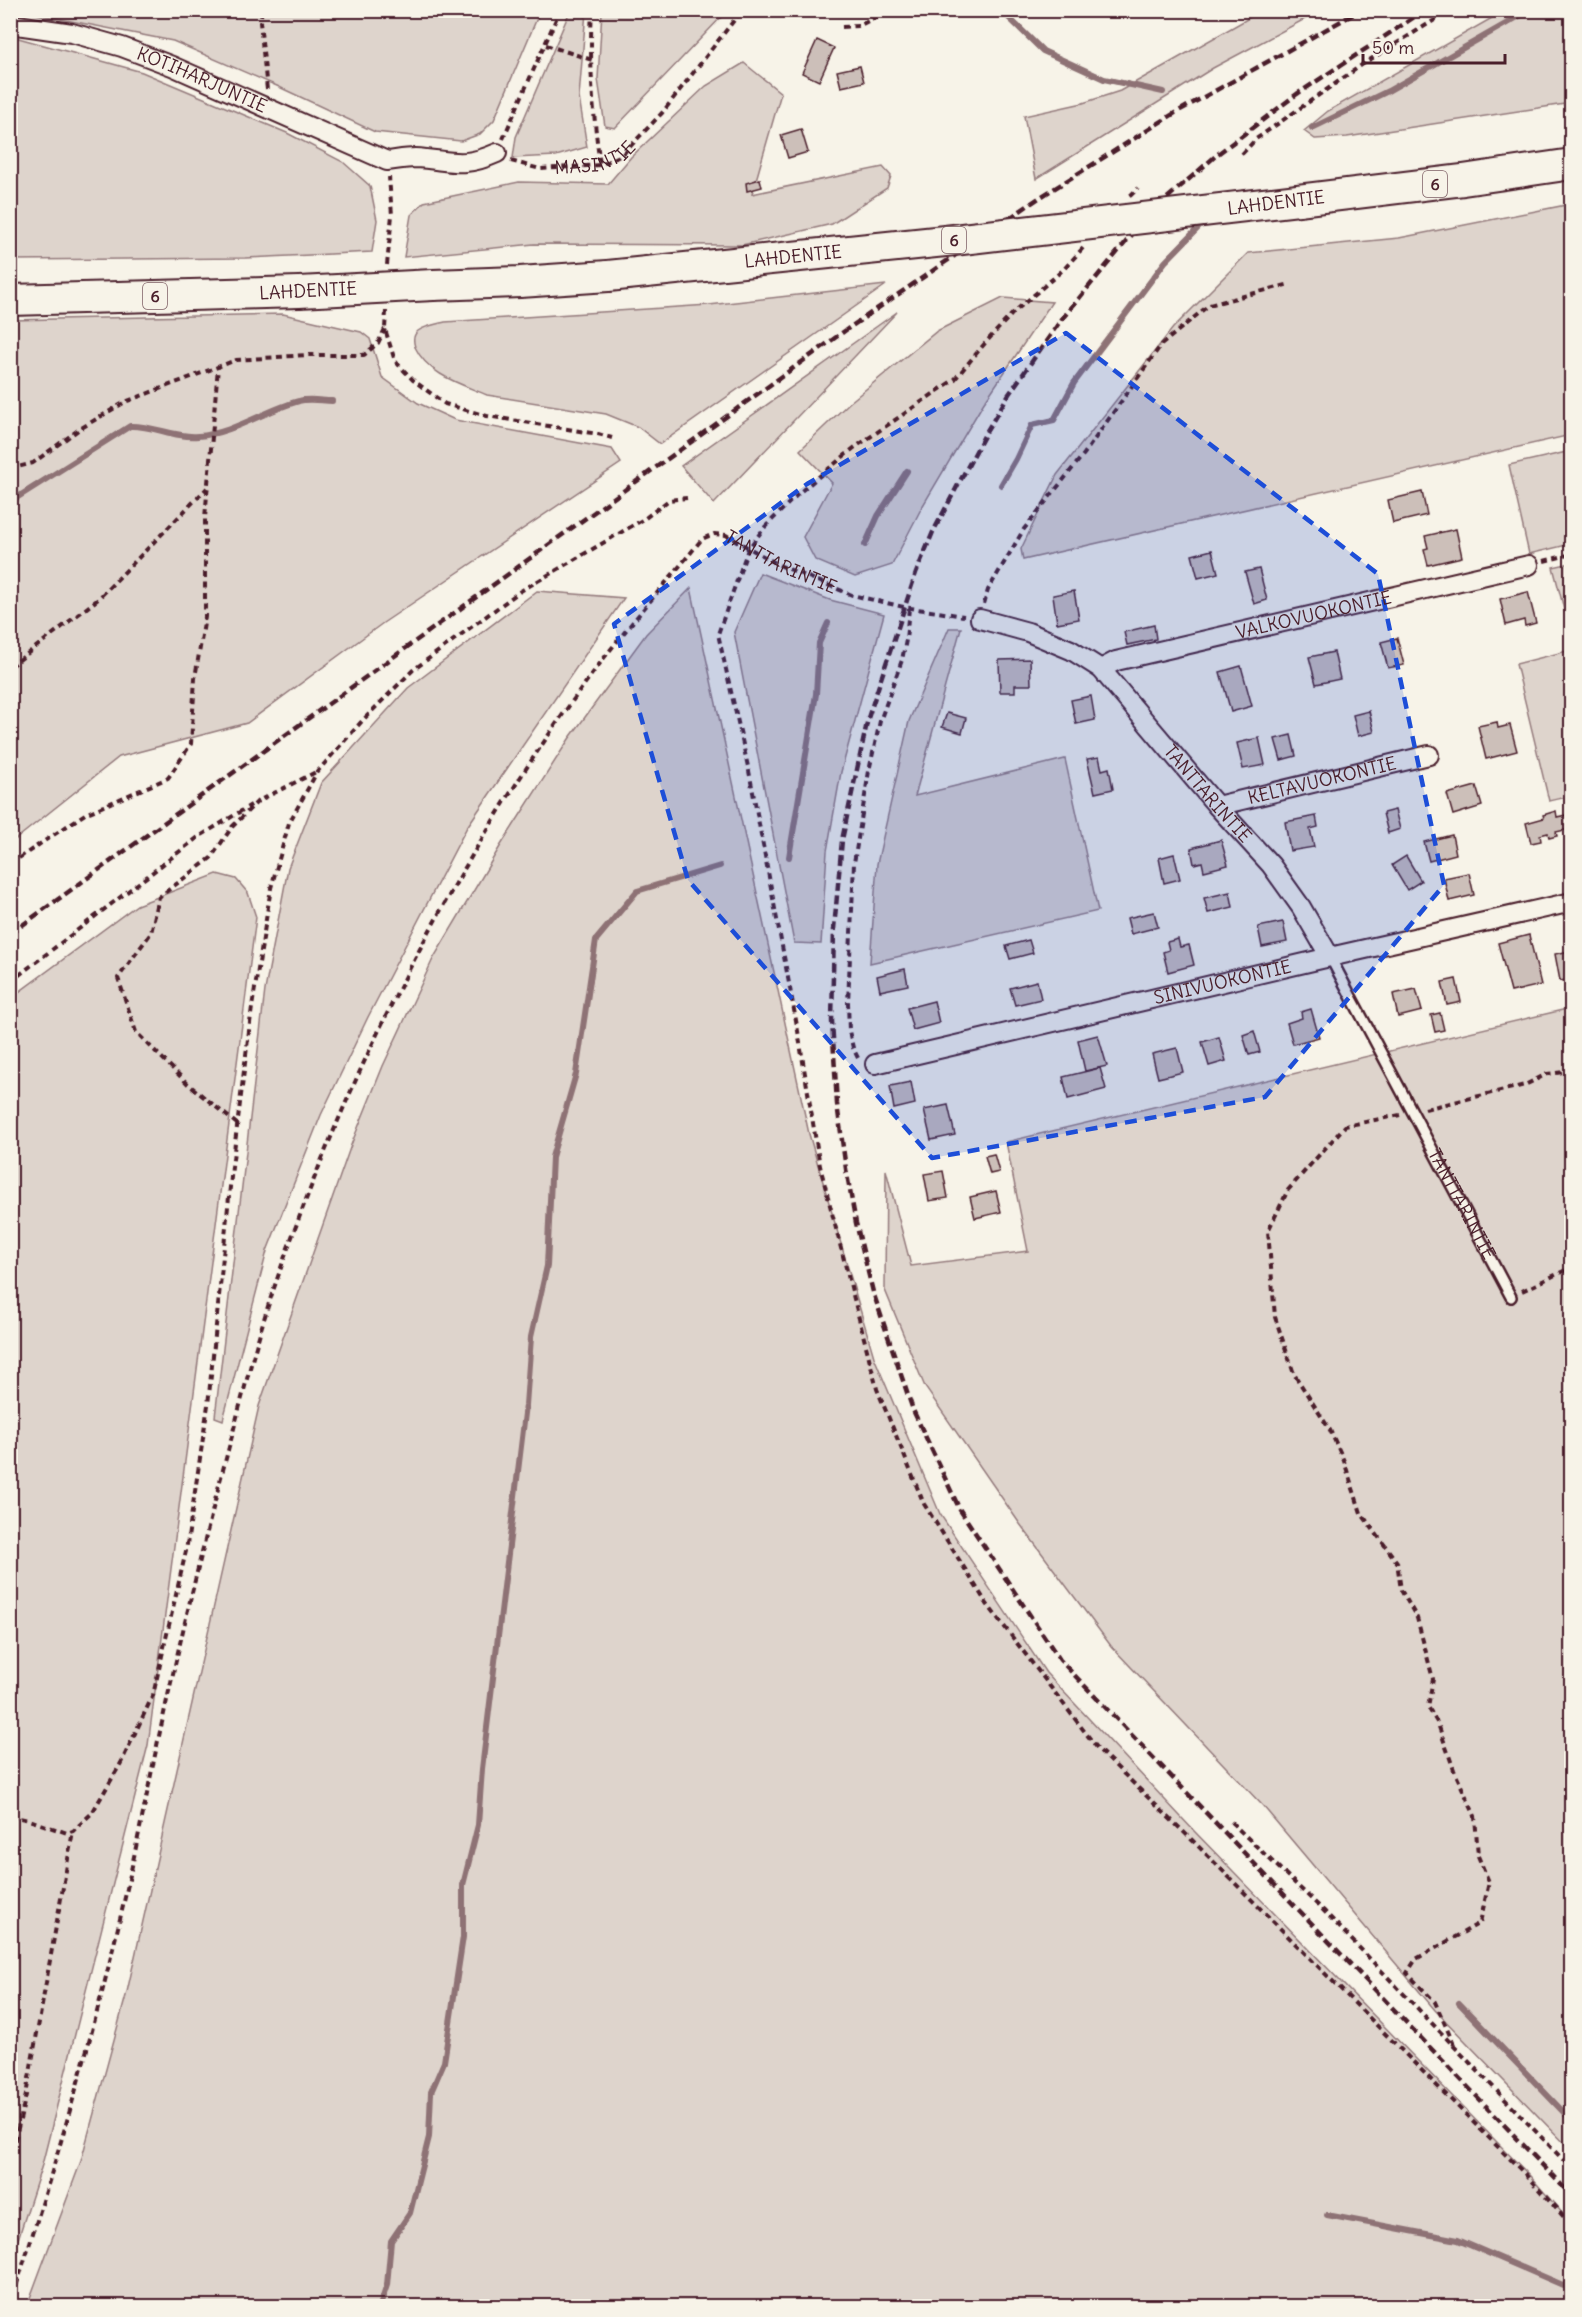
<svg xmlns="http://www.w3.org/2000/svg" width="1582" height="2317" viewBox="0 0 1582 2317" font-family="Delius,sans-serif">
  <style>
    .green { fill: #ded4cc; stroke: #947a7c; stroke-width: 1.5 }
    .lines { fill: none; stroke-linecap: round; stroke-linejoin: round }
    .stream { stroke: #8e7275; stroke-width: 6 }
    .building { fill: #ccbfb9; stroke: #4a1f2b; stroke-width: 1.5 }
    .service-casing { stroke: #4a1f2b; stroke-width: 14 }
    .minor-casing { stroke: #4a1f2b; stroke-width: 22 }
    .trunk-casing { stroke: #4a1f2b; stroke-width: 34 }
    .path { stroke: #4a1f2b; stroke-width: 4; stroke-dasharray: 6 4.5; stroke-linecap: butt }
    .service { stroke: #f7f3e8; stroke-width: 9 }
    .minor { stroke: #f7f3e8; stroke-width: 18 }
    .trunk { stroke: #f7f3e8; stroke-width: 30 }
    .rail { stroke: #4a1f2b; stroke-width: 4.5; stroke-dasharray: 9 4.5; stroke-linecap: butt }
    .trunk-bridge-casing { stroke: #4a1f2b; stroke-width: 34; stroke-linecap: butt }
    .trunk-bridge { stroke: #f7f3e8; stroke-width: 30 }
    .marked { fill: #1d4ed8; fill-opacity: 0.2; stroke: #1d4ed8; stroke-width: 4.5; stroke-dasharray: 12 8; stroke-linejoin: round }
    .labels { text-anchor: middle; stroke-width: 5; stroke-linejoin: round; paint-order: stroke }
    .shield { fill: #f7f3e8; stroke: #7e5f64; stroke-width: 1.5 }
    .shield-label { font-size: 16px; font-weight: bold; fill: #4a1f2b }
    .street-label { font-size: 18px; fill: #4a1f2b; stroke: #f7f3e8 }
  </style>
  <rect width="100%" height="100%" fill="#f7f3e8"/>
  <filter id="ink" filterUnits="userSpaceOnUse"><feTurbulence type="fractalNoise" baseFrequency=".0167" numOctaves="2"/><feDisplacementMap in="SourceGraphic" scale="12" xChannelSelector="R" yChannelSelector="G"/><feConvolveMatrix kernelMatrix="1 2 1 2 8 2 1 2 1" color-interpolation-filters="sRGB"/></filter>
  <g filter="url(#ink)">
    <g class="green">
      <polygon points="1263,10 1320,11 1213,68 1036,179 1024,116 1083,103 1120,91"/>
      <polygon points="1506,10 1571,11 1571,103 1347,137 1315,139 1304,131 1328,111"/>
      <polygon points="20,11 540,11 494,120 480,134 461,141 375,132 277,86 173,41"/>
      <polygon points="570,11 586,11 579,97 587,147 556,156 513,158 516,137"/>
      <polygon points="602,11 602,10 727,11 615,128 605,126 598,79"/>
      <polygon points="11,36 142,72 287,133 343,162 370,186 377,220 372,252 245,258 11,260"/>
      <polygon points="744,63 781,93 752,194 883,167 891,176 887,188 832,224 742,245 534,244 404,257 411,215 424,202 519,182 608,184 631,157 706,86"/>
      <polygon points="1571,204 1571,435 1023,560 1021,549 1057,475 1173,328 1248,253 1399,238"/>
      <path d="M886 285 660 444 638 427 606 414 487 395C461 384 428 375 415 347 413 341 413 335 418 331 425 326 437 324 445 322L709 305Z"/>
      <polygon points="1003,298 1052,302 983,404 922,507 892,565 855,577 815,560 803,537 832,483 800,450 849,403 937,331"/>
      <polygon points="897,312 714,504 681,466"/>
      <polygon points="283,314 361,332 370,339 382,377 418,403 455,420 612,449 621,463 383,623 247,723 119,757 11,843 11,320"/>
      <polygon points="1571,451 1571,544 1529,554 1509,465"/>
      <polygon points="1571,563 1572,563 1571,636 1553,567"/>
      <polygon points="760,573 830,600 884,614 841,772 827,851 821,944 794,943 734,632"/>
      <polygon points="691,588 809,1134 874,1357 940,1514 1046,1673 1195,1832 1530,2176 1571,2223 1571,2306 27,2306 81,2161 127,1992 259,1406 351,1145 383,1066 433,959 501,845 569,739 646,634"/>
      <polygon points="537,591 624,598 467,827 368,1017 321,1115 267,1251 223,1420 215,1417 265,990 288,868 321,783 408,688"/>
      <polygon points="949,628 961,628 915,796 1065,759 1098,911 870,963 877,864 909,721"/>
      <polygon points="1571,650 1571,796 1549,801 1516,664"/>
      <polygon points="217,874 236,879 248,893 256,917 148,1745 42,2165 11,2261 11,998 137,905"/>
      <polygon points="1571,1008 1571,2150 1435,2010 1263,1806 1111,1646 1020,1524 925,1387 885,1290 886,1170 911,1266 1028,1251 1006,1142"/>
    </g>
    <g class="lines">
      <g class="stream">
        <polyline points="1001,10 1043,51 1104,79 1163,92"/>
        <polyline points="1312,128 1388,91 1530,10"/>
        <polyline points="1001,485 1016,459 1032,425 1054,420 1074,383 1165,262 1201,225"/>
        <path d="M10 502 130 426C153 425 174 438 198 436 232 434 266 410 299 401 309 398 322 401 332 401"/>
        <polyline points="865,545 878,516 907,471"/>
        <polyline points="789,857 816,694 819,643 828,623"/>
        <polyline points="1459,2003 1572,2121"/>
        <polyline points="1327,2215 1458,2240 1572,2289"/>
        <polyline points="380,2306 387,2285 391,2241 410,2213 429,2137 431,2092 444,2062 463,1937 463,1885 478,1825 482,1769 526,1405 531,1337 547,1266 552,1157 576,1074 596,940 637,891 720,866"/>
      </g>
    </g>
    <g class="building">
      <polygon points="817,40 834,48 819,81 802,73"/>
      <polygon points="860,66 864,82 841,87 837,71"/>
      <polygon points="801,129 808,152 788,158 781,135"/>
      <polygon points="760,179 762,187 747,191 746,183"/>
      <polygon points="1422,492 1427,515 1393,523 1388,500"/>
      <polygon points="1456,529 1462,557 1428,565 1424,549 1428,548 1425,536"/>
      <polygon points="1212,550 1218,573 1198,578 1192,555"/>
      <polygon points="1259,569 1267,600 1254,604 1245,572"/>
      <polygon points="1074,591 1079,619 1057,623 1053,595"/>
      <polygon points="1528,592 1536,623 1525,626 1524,620 1506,625 1500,599"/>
      <polygon points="1154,625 1156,639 1127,645 1124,632"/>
      <polygon points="1397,638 1404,665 1388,668 1381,642"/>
      <polygon points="1334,652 1340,679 1316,684 1309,657"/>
      <polygon points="1030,659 1031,685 1015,685 1015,692 1000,692 999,660"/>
      <polygon points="1241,666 1252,706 1231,712 1220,672"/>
      <polygon points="1091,696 1095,720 1076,724 1071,700"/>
      <polygon points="1369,711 1374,732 1358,736 1353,715"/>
      <polygon points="947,713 966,718 962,733 942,727"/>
      <polygon points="1497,722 1498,728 1510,725 1517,751 1486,759 1478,726"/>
      <polygon points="1291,735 1296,756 1281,760 1275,739"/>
      <polygon points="1259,738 1265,765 1243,769 1237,743"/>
      <polygon points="1099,757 1102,770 1109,768 1113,789 1095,793 1087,759"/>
      <polygon points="1476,786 1482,806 1453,815 1447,794"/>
      <polygon points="1395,810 1400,829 1388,833 1383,813"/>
      <polygon points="1556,811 1557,817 1566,815 1569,829 1556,832 1557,836 1549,838 1548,833 1540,835 1541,841 1531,843 1526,823 1544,818 1543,815"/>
      <polygon points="1316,816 1318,827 1310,829 1314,847 1290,851 1285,822"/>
      <polygon points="1452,835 1456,854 1429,861 1424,842"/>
      <polygon points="1221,840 1228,865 1204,871 1202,862 1194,864 1191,848"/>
      <polygon points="1174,854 1180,879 1164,883 1159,858"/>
      <polygon points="1406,856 1421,881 1407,890 1392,865"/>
      <polygon points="1469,873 1474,895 1449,901 1444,878"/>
      <polygon points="1230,892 1233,907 1208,913 1204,898"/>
      <polygon points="1154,912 1158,927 1131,934 1127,918"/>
      <polygon points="1283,922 1287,942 1262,947 1258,927"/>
      <polygon points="1529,935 1541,985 1511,992 1498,943"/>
      <polygon points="1178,939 1180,947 1189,945 1194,965 1168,972 1163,952 1169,950 1167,942"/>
      <polygon points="1029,940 1033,953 1010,959 1006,946"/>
      <polygon points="1570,951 1572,979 1560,981 1555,954"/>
      <polygon points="905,969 908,985 880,991 877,976"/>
      <polygon points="1456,979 1461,1002 1447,1005 1442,982"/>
      <polygon points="1037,981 1041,999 1015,1005 1010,988"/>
      <polygon points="1416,989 1422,1011 1398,1017 1393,994"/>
      <polygon points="934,1001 939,1023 913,1030 907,1008"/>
      <polygon points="1311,1009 1319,1037 1293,1044 1287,1023 1302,1018 1301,1012"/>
      <polygon points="1440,1013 1444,1030 1435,1032 1431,1015"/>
      <polygon points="1254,1031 1260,1052 1249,1055 1243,1035"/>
      <polygon points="1098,1035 1107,1066 1085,1071 1078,1040"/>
      <polygon points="1219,1037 1226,1061 1209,1066 1202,1042"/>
      <polygon points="1177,1048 1183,1072 1158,1078 1152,1054"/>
      <polygon points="1100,1068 1106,1089 1068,1099 1063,1077"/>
      <polygon points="911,1082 915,1104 894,1109 890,1086"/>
      <polygon points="948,1105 955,1135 931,1140 924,1110"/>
      <polygon points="994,1154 999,1172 990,1174 985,1156"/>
      <polygon points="943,1171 948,1198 929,1201 924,1174"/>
      <polygon points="996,1191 1001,1212 975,1218 970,1197"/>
    </g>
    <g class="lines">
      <defs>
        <g id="service">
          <path id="s3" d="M1330 957 1511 1297"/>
        </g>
        <g id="minor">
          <path id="s4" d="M10 24 72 33 122 47 172 66 387 161C396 160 406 158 415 158 451 160 461 169 497 153"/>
          <path id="s5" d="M980 619 1028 632 1071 650 1101 669 1217 806 1271 865 1301 907 1330 957"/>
          <path id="s6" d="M1101 669 1116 661 1529 565"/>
          <path id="s7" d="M1217 806 1429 755"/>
          <path id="s8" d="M875 1064 1330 957 1572 902"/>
        </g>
        <g id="trunk">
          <polyline points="1298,200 1463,180 1572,164"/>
          <polyline points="433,285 520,282 608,276"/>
          <polyline points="10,300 299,292"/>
        </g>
      </defs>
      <use href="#service" class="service-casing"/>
      <use href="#minor" class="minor-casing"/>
      <use href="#trunk" class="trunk-casing"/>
      <g class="path">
        <polyline points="262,10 260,22 267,90"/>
        <path d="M592 10C589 62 593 114 600 165"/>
        <polyline points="842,27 858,26 891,10"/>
        <polyline points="546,45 592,60"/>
        <polyline points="503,139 560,10"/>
        <polyline points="1242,154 1256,139 1366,62 1451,10"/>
        <path id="s1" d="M511 161 540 169 572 167 600 165 622 155 662 113 742 10"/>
        <polyline points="1130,196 1138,188"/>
        <polyline points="1083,248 1064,269 1013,313 986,342 955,379 854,448 800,492 765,527 748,549 718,634 749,771 798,1031 820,1166 877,1389 924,1504 987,1604 1098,1749 1192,1840 1525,2174 1572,2226"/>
        <polyline points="387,265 392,215 389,177"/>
        <polyline points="386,311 385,329 395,361 413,380 445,404 487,416 598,434 612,438"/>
        <polyline points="10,469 33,463 78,430 125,402 236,360 306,355 364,355 378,343 385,329"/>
        <polyline points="1544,561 1572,554"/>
        <polyline points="984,604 988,590 1024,529 1084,454 1161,345 1209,305 1290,284"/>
        <polyline points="10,667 97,600 207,488"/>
        <polyline points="10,864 85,814 168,778 191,744 195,678 205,617 205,518 218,367"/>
        <polyline points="10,982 197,838 251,805"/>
        <polyline points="858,1058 853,1048 849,1031 848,1003 854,863 869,771 880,721 902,660 906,640 909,608"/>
        <polyline points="1425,1109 1525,1085 1547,1074 1572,1071"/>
        <polyline points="1400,1115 1345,1126 1288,1190 1268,1231 1275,1317 1294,1374 1330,1430 1344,1461 1361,1513 1397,1562 1401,1590 1417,1618 1433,1679 1428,1707 1438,1724 1454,1770 1475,1816 1478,1856 1489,1882 1480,1923 1416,1959 1407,1973 1435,2002 1455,2047"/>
        <polyline points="237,1124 188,1084 136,1032 118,978 151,933 159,897 211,858 232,827 258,801 316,772"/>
        <polyline points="1522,1291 1572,1267"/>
        <polyline points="10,1816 29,1820 67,1833 73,1831 92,1813 121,1763 153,1695 186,1551 208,1405 232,1167 252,1007 271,888 289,823 317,772 363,720 413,670 519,592 644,519 669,500 687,498"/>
        <polyline points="1231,1822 1324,1911 1572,2169"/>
        <polyline points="10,2161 26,2095 73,1831"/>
        <path id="s2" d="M10 2305C53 2173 92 2041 123 1906 136 1850 147 1793 159 1736 181 1636 205 1536 232 1436 244 1390 256 1343 271 1297 345 1075 458 853 598 666 631 622 668 581 702 539L714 534 726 535 779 565 852 595 904 607 964 616"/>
      </g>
      <use href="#service" class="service"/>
      <use href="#minor" class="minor"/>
      <use href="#trunk" class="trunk"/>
      <g class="rail">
        <polyline points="1425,10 1297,94 1219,153 1150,213 1061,320 1009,394 985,434 933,532 916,573 868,718 842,840 834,929 832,1021 837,1104 846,1169 856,1223 873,1292 913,1410 960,1510 1060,1660 1572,2196"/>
        <polyline points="10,934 846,330 1039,198 1175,113 1361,10"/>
      </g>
      <defs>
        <g id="trunk-bridge">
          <path id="s9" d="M608 276 945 241 1298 200"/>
          <polyline points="299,292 433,285"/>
        </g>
      </defs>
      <use href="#trunk-bridge" class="trunk-bridge-casing"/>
      <use href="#trunk-bridge" class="trunk-bridge"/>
    </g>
  </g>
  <path class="marked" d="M1066 333 1378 574 1444 885 1265 1097 932 1158 688 880 614 624 807 484Z"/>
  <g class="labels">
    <g class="shield">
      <rect x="1423" y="171" width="24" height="26" rx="4.5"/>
      <rect x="942" y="227" width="24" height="26" rx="4.5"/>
      <rect x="143" y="283" width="24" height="26" rx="4.5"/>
    </g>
    <g class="shield-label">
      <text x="1435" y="190">6</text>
      <text x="954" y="246">6</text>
      <text x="155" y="302">6</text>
    </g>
    <g class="street-label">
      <text dy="6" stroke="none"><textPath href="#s4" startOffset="201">KOTIHARJUNTIE</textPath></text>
      <text dy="6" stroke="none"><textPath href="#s1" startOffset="87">MASINTIE</textPath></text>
      <text transform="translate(1276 203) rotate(-7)" y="6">LAHDENTIE</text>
      <text dy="6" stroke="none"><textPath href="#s9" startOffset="186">LAHDENTIE</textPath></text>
      <text transform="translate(308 291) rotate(-3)" y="6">LAHDENTIE</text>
      <text dy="6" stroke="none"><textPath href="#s2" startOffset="2006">TANTTARINTIE</textPath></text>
      <text dy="6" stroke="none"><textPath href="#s6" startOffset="220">VALKOVUOKONTIE</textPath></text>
      <text dy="6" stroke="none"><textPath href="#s7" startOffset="108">KELTAVUOKONTIE</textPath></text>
      <text dy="6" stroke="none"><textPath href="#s5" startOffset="296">TANTTARINTIE</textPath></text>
      <text dy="6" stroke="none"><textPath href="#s8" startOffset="357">SINIVUOKONTIE</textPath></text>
      <text dy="6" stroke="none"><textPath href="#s3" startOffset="280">TANTTARINTIE</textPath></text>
    </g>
  </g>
  <rect width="1582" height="2317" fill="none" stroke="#f7f3e8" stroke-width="36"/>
  <rect x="18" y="18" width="1546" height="2281" fill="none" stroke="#4a1f2b" stroke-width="2" filter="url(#ink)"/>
  <path d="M1363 54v9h142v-9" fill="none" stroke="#4a1f2b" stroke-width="3"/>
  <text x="1372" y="54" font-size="18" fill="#4a1f2b" stroke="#f7f3e8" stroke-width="4.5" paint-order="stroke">50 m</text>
</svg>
